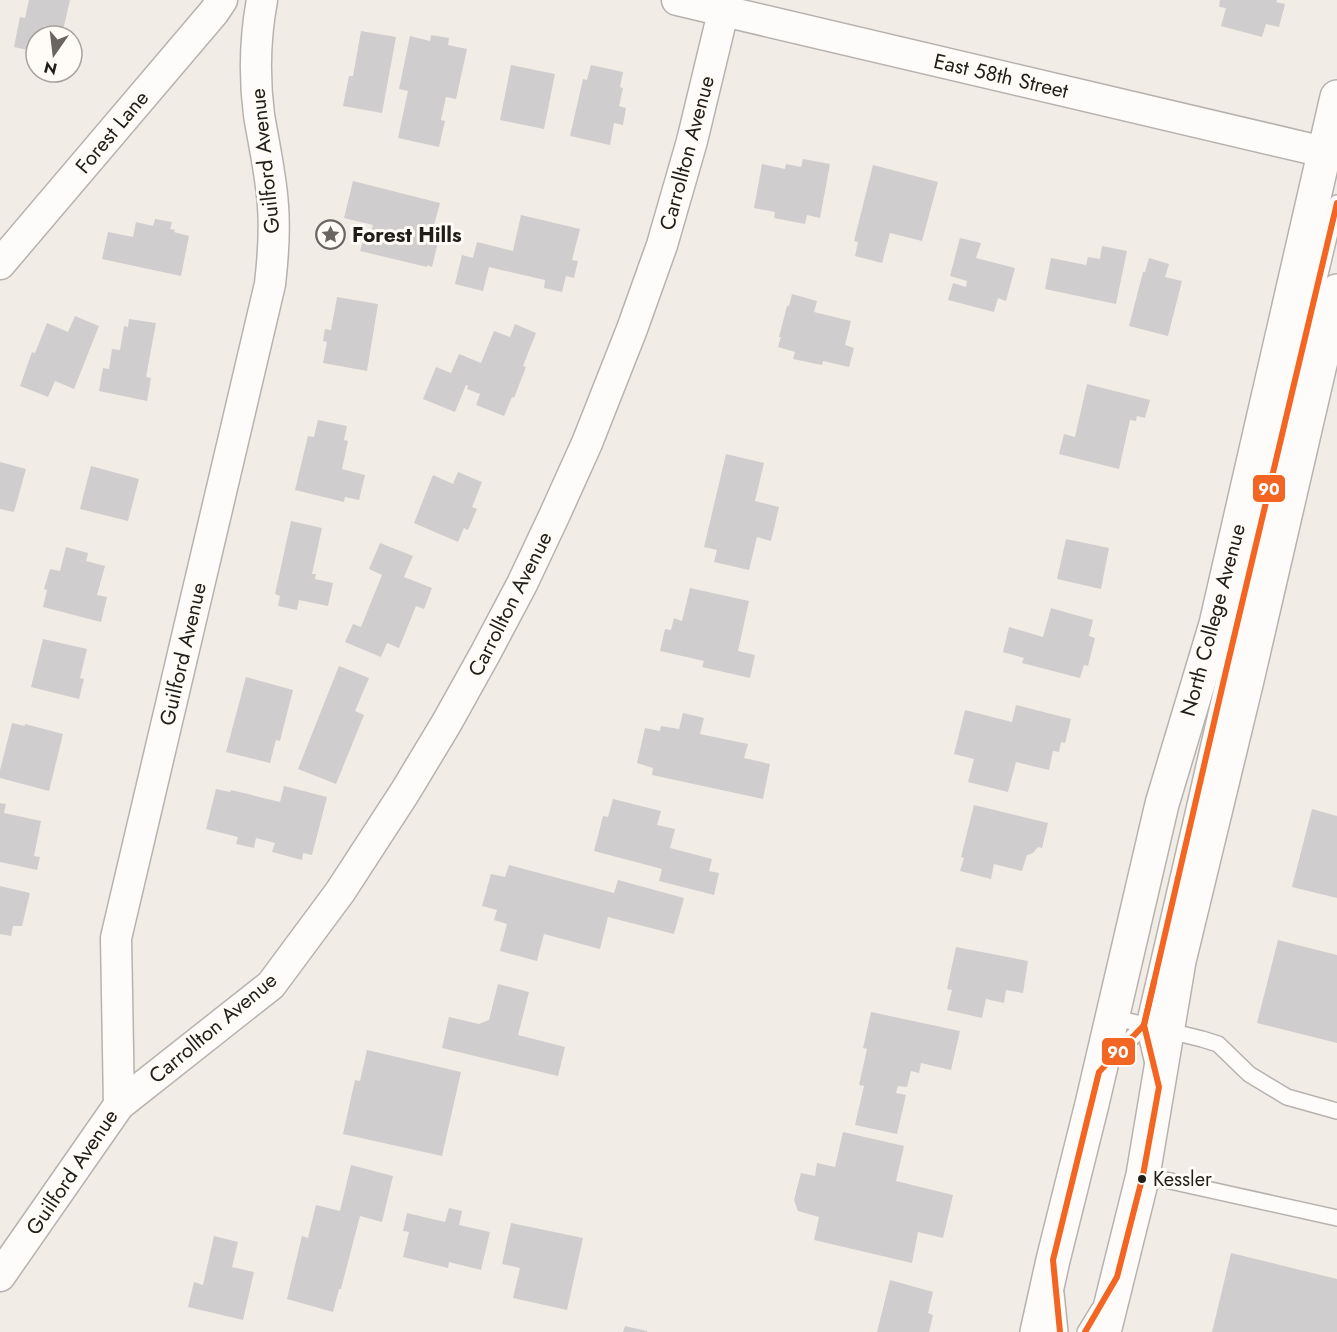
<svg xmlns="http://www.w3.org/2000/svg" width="1337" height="1332" viewBox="0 0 1337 1332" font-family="Jost,sans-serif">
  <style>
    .building { fill: #d0cdce }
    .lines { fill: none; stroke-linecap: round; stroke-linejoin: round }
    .lane-casing { stroke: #b7b2ae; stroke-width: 18 }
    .street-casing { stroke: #b7b2ae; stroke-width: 33 }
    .secondary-casing { stroke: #b7b2ae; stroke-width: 36 }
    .lane { stroke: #fdfcfb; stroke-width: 15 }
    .street { stroke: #fdfcfb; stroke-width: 30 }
    .secondary { stroke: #fdfcfb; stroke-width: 33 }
    .bus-1-casing { stroke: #fffbf6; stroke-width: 10 }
    .bus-1 { stroke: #f26522; stroke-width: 6 }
    .bus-dot { fill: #211d1a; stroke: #fffbf6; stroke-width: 2 }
    .labels { text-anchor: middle; stroke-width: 6; stroke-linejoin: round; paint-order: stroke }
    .bus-label { font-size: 20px; fill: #211d1a; stroke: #fffbf6; text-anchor: start }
    .street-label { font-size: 21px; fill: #211d1a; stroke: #fffbf6 }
    .poi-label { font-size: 21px; font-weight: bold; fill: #211d1a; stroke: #fffbf6; text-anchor: start }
    .line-badge { stroke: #fffbf6; stroke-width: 2 }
    .badge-label { font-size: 16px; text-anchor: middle; font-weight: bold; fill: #fff }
  </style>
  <rect width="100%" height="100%" fill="#f2ece7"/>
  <g class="building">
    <polygon points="29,0 70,0 63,30 44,26 42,36 36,36 36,52 14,47 20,17 25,18"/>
    <polygon points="1220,0 1277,0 1276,2 1285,4 1279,27 1266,24 1262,37 1221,26 1226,8 1219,7"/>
    <polygon points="361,31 396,37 382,113 343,106 349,76 353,76"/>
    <polygon points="431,35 449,38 448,45 467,49 456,99 446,97 441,120 445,121 439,147 398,138 408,91 399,89 410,36 430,41"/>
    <polygon points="511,65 555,74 544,129 500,120"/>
    <polygon points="591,65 623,72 620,87 623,88 619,106 626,108 623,125 614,123 610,145 570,136 583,79 587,80"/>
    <polygon points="803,159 830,164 820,218 807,215 805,224 774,218 775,212 754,208 762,164 785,169 786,164 801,167"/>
    <polygon points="873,165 938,182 922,241 890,233 882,263 855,256 858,242 854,241"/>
    <polygon points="353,181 440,203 431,236 439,238 432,267 427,265 427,267 360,251 366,230 371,232 373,225 344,218"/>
    <polygon points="521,215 580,229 572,260 578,261 574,278 566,276 562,292 544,288 545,280 489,267 483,291 455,284 462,255 473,258 477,242 513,251"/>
    <polygon points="155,219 172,222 170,229 175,230 174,232 189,236 181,276 102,259 108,232 133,237 136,222 153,226"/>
    <polygon points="960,238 981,243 976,258 1015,268 1006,301 998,298 994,312 948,300 953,283 966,287 967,281 950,276"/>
    <polygon points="1102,246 1127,251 1116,304 1045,289 1051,258 1086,265 1088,257 1100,259"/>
    <polygon points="1149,258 1169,264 1165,277 1182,281 1168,336 1129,326 1143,272 1145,272"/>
    <polygon points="792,294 817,301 814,312 851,321 845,345 854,348 849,367 823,361 822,365 793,359 795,352 778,347 781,337 779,337 787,306 789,306"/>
    <polygon points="337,297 378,304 367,371 323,363 327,342 323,341 325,329 331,330"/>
    <polygon points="75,316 99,326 74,389 55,381 48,397 20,386 32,352 35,353 47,323 68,332"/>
    <polygon points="129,319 156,323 146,377 151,378 147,401 99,391 103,368 109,369 112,349 120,350 124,326 128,327"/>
    <polygon points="515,324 536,333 523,366 526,367 514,398 512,397 504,416 476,405 480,394 467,389 468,386 466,385 455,412 423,399 436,367 451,373 459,354 481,363 494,331 510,337"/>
    <polygon points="1087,384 1150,400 1145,418 1137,416 1136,421 1130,420 1119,469 1059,454 1064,434 1075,437"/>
    <polygon points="318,420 347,426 344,440 348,441 342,469 365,475 359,500 345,497 344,502 295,490 308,436 314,437"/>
    <polygon points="726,454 764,463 755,501 779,507 771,541 757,537 749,570 714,562 717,550 704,547"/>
    <polygon points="0,462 26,469 14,512 0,509"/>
    <polygon points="91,466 139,479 128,521 80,509"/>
    <polygon points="458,472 482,482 472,507 477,509 468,530 464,528 458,542 414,523 433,475 453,484"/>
    <polygon points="291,521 322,528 312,574 316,574 315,579 333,583 328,606 299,600 297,610 278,606 280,596 275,594"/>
    <polygon points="1066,539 1109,548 1101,589 1057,579"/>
    <polygon points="380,543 413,556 404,577 432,588 424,609 416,606 399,648 387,643 381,657 345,642 353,624 361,627 382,575 369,569"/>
    <polygon points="66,547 88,553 86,561 105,566 97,595 107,597 101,622 43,607 47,590 44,589 50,569 60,571"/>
    <polygon points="690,588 749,601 738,651 755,655 750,678 702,667 704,661 660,651 665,629 671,630 674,618 682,621"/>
    <polygon points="1051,608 1093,620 1089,636 1095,638 1088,666 1084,665 1080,678 1022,663 1024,658 1003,652 1009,627 1043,637"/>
    <polygon points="43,639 87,649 80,678 84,679 79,699 31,687"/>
    <polygon points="339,666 369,678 355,711 364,715 336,784 298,769"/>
    <polygon points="246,677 293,690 280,741 276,740 270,763 226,752"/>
    <polygon points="1016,705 1071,719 1065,743 1061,742 1059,752 1053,751 1049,770 1016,762 1008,792 968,782 974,759 954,754 965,710 1012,722"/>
    <polygon points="683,713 704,718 700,734 748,744 744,758 770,764 763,799 652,775 653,768 637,763 645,728 660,731 661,726 679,729"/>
    <polygon points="12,723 25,726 25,724 63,734 49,791 0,778 0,770"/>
    <polygon points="284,786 327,797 312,855 303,853 302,860 272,852 275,843 256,838 254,848 236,844 238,837 206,829 216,789 230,792 231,790 280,802"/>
    <polygon points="613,799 661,811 657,825 675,829 670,848 712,859 709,871 719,873 714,895 659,881 662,869 594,851 603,816 608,817"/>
    <polygon points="0,803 6,804 4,813 41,821 34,856 40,857 37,870 0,862"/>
    <polygon points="974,805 1048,823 1042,848 1038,847 1033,853 1027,855 1022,871 994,864 991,879 960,871 964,858 961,857"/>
    <polygon points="1312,809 1337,816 1337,898 1292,887"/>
    <polygon points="509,865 614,893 618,880 684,898 674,934 608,917 600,949 544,934 537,961 500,951 507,924 494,920 497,910 482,906 491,874 505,877"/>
    <polygon points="0,886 30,893 22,926 13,926 11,936 0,934"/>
    <polygon points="1278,940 1337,955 1337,1043 1257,1023"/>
    <polygon points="956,947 1028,961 1023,993 1006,990 1004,1003 986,999 982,1018 947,1010 952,990 947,989"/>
    <polygon points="498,984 529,992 518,1035 565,1047 558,1076 442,1048 449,1017 479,1024 489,1020"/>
    <polygon points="871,1012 960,1031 951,1070 921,1063 919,1073 911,1071 907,1087 898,1086 896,1093 906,1095 897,1134 855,1125 864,1086 859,1085 867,1049 863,1048"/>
    <polygon points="367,1050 461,1072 442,1156 343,1134 355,1080 360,1081"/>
    <polygon points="843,1132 904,1146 896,1181 953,1195 943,1238 918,1232 912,1263 814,1240 819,1217 798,1211 794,1200 801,1173 815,1176 817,1163 835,1167"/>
    <polygon points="351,1165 393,1176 382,1222 360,1216 341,1289 339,1289 333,1312 287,1299 302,1236 308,1238 316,1205 340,1211"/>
    <polygon points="449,1208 462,1211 459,1225 490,1232 481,1270 449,1262 448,1268 403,1257 409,1232 403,1231 407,1213 445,1222"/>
    <polygon points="511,1223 583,1238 567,1310 513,1298 520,1268 502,1264"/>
    <polygon points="214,1236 238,1242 232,1267 254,1272 243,1320 188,1307 194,1282 203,1285"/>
    <polygon points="1231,1253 1337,1279 1337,1332 1212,1332"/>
    <polygon points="890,1280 933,1292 928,1313 933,1315 929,1332 877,1332"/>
    <polygon points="625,1326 647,1331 647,1332 623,1332"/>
  </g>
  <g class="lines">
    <defs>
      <g id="lane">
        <polyline points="1112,1017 1202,1039 1218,1044 1249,1074 1287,1097 1337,1111"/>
        <polyline points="1109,1062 1144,1025"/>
        <polyline points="1153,1064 1144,1025 1225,675 1337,203"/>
        <polyline points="1143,1175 1337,1218"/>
        <polyline points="1056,1293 1060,1332"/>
        <polyline points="1085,1332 1099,1309"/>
      </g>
      <g id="street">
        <polyline points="677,0 1324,152"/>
        <polyline points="0,264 214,12 222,0"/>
        <polyline points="119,1105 271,985 340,892 405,792 446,724 485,654 522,584 555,514 587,443 632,329 662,245 692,141 726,0"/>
        <path d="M0 1276 119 1105 116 938 270 284C273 258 275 232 273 206 271 175 264 145 259 115 254 76 255 38 262 0"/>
      </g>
      <g id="secondary">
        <polyline points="1037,1332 1053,1260 1092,1104 1162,804 1216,624 1337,97"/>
        <polyline points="1104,1332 1143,1175 1179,961 1247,680 1337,291"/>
      </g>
    </defs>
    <use href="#lane" class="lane-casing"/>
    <use href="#street" class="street-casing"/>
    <use href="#secondary" class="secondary-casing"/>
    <use href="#lane" class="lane"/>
    <use href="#street" class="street"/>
    <use href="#secondary" class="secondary"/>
    <defs>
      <g id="bus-1">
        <polyline points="1060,1332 1053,1260 1099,1072 1144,1025 1225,675 1337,203"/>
        <polyline points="1085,1332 1117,1277 1143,1175 1159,1087 1144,1025 1154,982"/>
      </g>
    </defs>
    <use href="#bus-1" class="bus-1-casing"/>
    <use href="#bus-1" class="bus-1"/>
  </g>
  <defs>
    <symbol id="sight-ring" viewBox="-11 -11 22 22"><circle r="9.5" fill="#fffbf6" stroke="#6a6562" stroke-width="1.5"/><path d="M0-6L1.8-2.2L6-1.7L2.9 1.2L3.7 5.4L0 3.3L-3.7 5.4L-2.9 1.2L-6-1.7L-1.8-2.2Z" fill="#6a6562"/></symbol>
  </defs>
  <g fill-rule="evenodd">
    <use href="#sight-ring" x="314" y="218" width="33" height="33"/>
  </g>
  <circle class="bus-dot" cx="1142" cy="1179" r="5"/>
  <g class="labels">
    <g class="bus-label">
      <text x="1153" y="1186">Kessler</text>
    </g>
    <g class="street-label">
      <text transform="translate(1001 76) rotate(13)" y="7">East 58th Street</text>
      <text transform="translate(112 132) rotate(-50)" y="7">Forest Lane</text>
      <text transform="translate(687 153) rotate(-75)" y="7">Carrollton Avenue</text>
      <text transform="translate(265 161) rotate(-96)" y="7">Guilford Avenue</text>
      <text transform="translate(510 604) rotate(-63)" y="7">Carrollton Avenue</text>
      <text transform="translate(1213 620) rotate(-75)" y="7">North College Avenue</text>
      <text transform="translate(183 654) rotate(-77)" y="7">Guilford Avenue</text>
      <text transform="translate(213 1028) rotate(-40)" y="7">Carrollton Avenue</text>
      <text transform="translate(72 1172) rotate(-56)" y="7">Guilford Avenue</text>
    </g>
    <g class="poi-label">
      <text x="352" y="242">Forest Hills</text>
    </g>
  </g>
  <g class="line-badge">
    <rect x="1252" y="474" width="34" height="29" rx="6" fill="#f26522"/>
    <rect x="1101" y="1037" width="35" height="29" rx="6" fill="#f26522"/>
  </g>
  <g class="badge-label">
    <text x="1269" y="495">90</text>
    <text x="1118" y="1058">90</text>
  </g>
  <g transform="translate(54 54) rotate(194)"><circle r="28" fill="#fffbf6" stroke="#a6a29e" stroke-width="1.5"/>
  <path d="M0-4.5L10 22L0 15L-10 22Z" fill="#6a6562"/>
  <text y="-9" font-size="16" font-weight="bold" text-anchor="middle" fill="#211d1a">N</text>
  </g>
</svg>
